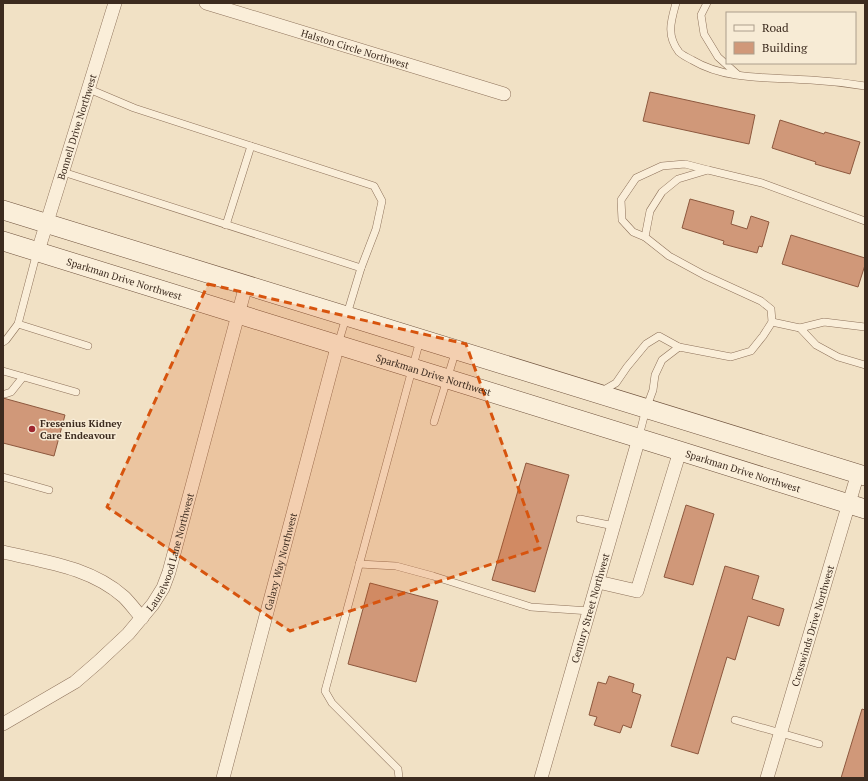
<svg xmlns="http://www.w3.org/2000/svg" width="868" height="781" viewBox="0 0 868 781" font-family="'PT Serif',serif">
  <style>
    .building { fill: #d09879; stroke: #8d583e }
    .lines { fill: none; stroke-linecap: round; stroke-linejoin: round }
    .lane-casing { stroke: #8d715a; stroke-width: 8 }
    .street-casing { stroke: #8d715a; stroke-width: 14 }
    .secondary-casing { stroke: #6f523d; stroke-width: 20 }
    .lane { stroke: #faeed9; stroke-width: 7 }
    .street { stroke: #faeed9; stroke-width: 13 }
    .secondary { stroke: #faeed9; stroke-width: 19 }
    .marked { fill: #d7540e; fill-opacity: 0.2; stroke: #d7540e; stroke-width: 3; stroke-dasharray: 8 5; stroke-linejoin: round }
    .poi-dot { fill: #9f2730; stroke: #f7ebd5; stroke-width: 1.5 }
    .labels { text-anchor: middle; stroke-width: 3; stroke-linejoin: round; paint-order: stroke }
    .street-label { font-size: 10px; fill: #3c2b1f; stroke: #f7ebd5 }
    .poi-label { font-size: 10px; font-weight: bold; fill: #3c2b1f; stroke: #f7ebd5; text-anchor: start }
  </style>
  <rect width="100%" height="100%" fill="#f1e1c5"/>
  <g class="building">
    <polygon points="650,92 755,115 749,144 643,121"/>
    <polygon points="780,120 824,134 825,132 860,142 850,174 815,164 816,162 772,148"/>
    <polygon points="690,199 734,211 731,224 747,229 751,216 769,222 762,247 759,246 757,253 723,244 724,241 682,228"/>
    <polygon points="791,235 865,258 865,265 858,287 782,264"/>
    <polygon points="3,398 65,415 54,456 3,443"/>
    <polygon points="526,463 569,475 535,592 492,580"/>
    <polygon points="686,505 714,514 693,585 664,577"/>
    <polygon points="725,566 759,576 752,599 784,609 779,626 748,616 735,660 727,657 698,754 671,746"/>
    <polygon points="370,583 438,601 416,682 348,664"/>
    <polygon points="609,676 634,684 632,692 641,695 631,728 623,725 620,733 594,725 597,717 589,715 598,682 606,684"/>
    <polygon points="862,709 865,710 865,778 841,778"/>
  </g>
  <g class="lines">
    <defs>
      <g id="lane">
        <path d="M676 3C671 21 666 35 679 52 682 55 688 58 692 60 727 81 771 77 811 80 829 81 847 83 865 86"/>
        <polyline points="707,3 701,15 704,34 718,57 737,74"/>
        <polyline points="89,89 134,108 374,186 382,201 376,229 361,268 338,344"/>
        <polyline points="63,172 361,268"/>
        <polyline points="226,225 251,146"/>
        <polyline points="645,237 633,232 622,220 621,200 636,178 662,166 685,164 708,170"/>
        <polyline points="772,322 800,328 816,345 838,357 865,365"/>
        <polyline points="18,324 88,346"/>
        <polyline points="800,328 824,322 865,327"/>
        <polyline points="3,342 6,340 18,324 37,252"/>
        <polyline points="3,371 76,392"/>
        <polyline points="602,391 616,383 627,367 646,344 659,336 679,347"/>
        <polyline points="5,394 11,392 23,377"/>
        <polyline points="434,422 456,350"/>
        <polyline points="639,436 646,409 653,390 655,375 662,360 679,347 731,357 751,351 763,336 772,322 771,309 761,301 704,275 669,256 645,237 650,211 662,192 678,179 708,170 762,183 865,221"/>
        <polyline points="3,477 49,490"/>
        <polyline points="580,519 614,526"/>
        <polyline points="359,564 396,566 433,576 531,607 590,611"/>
        <polyline points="735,720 819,744"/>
        <polyline points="399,778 398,769 332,703 325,691 420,340"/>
      </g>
      <g id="street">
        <path id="s1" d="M206 3 504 94"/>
        <path id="s2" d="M38 251 115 3"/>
        <path d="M3 552C45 562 90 567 124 597 130 603 136 611 142 618"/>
        <polyline points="598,582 637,591 680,451"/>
        <path id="s3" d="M3 724 75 682 97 663 128 634 153 604 163 588 169 572 246 285"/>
        <path id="s4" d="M223 778 338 344"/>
        <path id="s5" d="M541 778 639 438"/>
        <path id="s6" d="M767 778 858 473"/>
      </g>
      <g id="secondary">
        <polyline points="3,210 865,476"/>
        <path id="s7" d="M3 241 680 451 865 509"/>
      </g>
    </defs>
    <use href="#lane" class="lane-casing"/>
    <use href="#street" class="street-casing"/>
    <use href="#secondary" class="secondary-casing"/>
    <use href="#lane" class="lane"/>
    <use href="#street" class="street"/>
    <use href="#secondary" class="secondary"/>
  </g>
  <path class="marked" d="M208 284 466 344 540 548 290 631 107 507Z"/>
  <circle class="poi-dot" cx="32" cy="429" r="4"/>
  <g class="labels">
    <g class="street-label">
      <text dy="4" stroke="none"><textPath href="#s1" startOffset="156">Halston Circle Northwest</textPath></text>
      <text dy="4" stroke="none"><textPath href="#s2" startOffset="130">Bonnell Drive Northwest</textPath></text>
      <text dy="4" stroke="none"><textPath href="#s7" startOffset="127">Sparkman Drive Northwest</textPath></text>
      <text dy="4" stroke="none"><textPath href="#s7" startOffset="451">Sparkman Drive Northwest</textPath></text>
      <text dy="4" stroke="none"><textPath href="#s7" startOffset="775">Sparkman Drive Northwest</textPath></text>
      <text dy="4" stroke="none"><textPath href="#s3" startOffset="249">Laurelwood Lane Northwest</textPath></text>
      <text dy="4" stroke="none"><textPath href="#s4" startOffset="224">Galaxy Way Northwest</textPath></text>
      <text dy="4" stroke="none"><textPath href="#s5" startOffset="177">Century Street Northwest</textPath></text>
      <text dy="4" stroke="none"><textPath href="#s6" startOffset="159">Crosswinds Drive Northwest</textPath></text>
    </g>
    <g class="poi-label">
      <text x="40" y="427">Fresenius Kidney<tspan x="40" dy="12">Care Endeavour</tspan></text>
    </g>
  </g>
  <rect width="868" height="781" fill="none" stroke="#3c2b1f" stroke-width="8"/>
  <rect x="726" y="12" width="130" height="52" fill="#f7ebd5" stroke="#ac9e8c"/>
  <rect x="734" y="25" width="20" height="6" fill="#faeed9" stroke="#ac9e8c"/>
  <text x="762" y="32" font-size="12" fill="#3c2b1f">Road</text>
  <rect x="734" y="42" width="20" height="12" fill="#d09879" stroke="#ac9e8c"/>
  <text x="762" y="52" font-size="12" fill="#3c2b1f">Building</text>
</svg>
